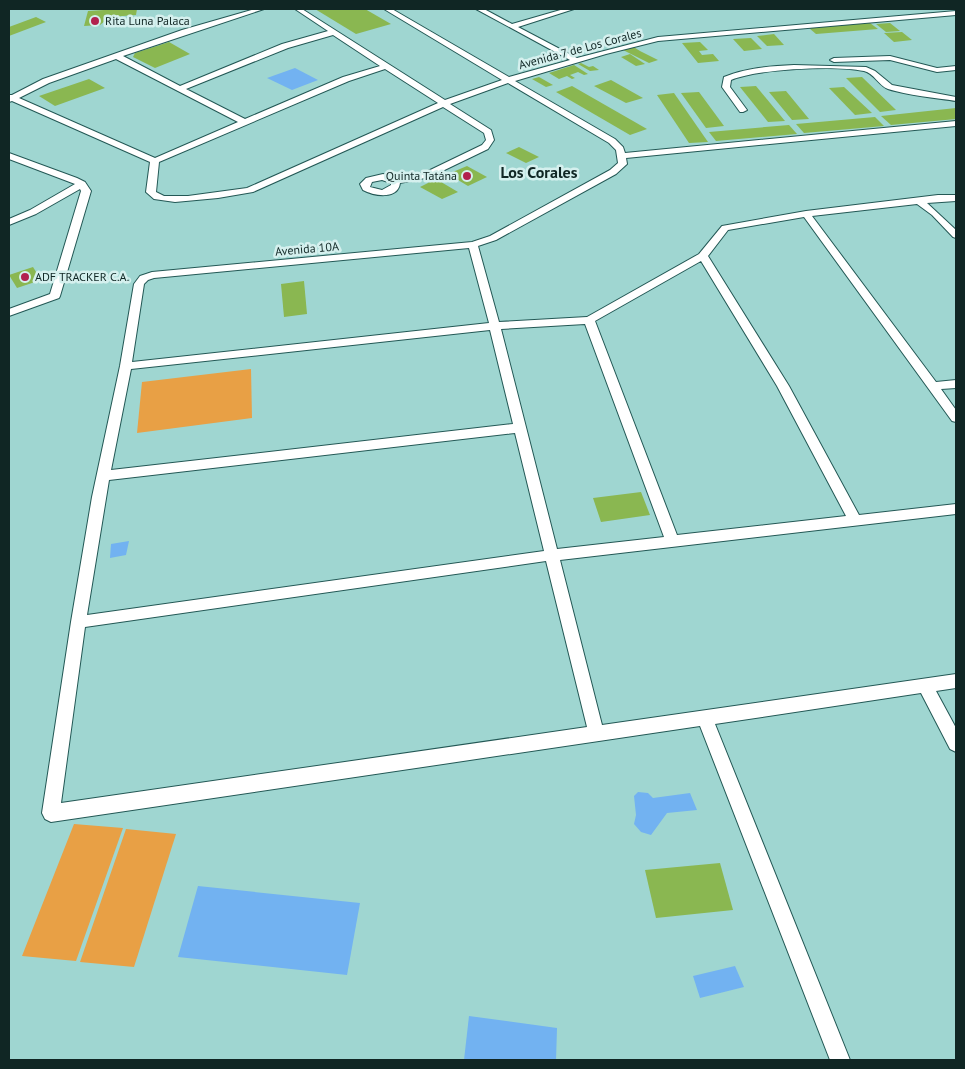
<svg xmlns="http://www.w3.org/2000/svg" width="965" height="1069" viewBox="0 0 965 1069" font-family="'PT Sans',sans-serif">
  <style>
    .green { fill: #e8a045 }
    .water { fill: #72b2f1 }
    .building { fill: #8ab751 }
    .lines { fill: none; stroke-linecap: round; stroke-linejoin: round }
    .street-casing { stroke: #235855; stroke-width: 2 }
    .street { fill: #fff; fill-rule: evenodd }
    .poi-dot { fill: #b2214e; stroke: #d5f0ee; stroke-width: 2 }
    .labels { text-anchor: middle; stroke-width: 5; stroke-linejoin: round; paint-order: stroke }
    .far-poi-label { font-size: 12px; fill: #102624; stroke: #d5f0ee; text-anchor: start }
    .far-street-label { font-size: 12px; fill: #102624; stroke: #d5f0ee }
    .far-district-label { font-size: 16px; font-weight: bold; fill: #102624; stroke: #d5f0ee }
  </style>
  <rect width="100%" height="100%" fill="#9fd6d1"/>
  <g class="green">
    <polygon points="251,369 252,418 137,433 142,382"/>
    <polygon points="74,824 123,828 76,961 22,956"/>
    <polygon points="126,829 176,834 134,967 80,962"/>
  </g>
  <g class="water">
    <polygon points="295,68 318,80 292,90 267,78"/>
    <polygon points="129,541 126,555 110,558 111,544"/>
    <polygon points="638,792 648,793 653,798 690,793 697,810 667,813 651,835 641,832 634,824 636,815 634,796"/>
    <polygon points="198,886 360,903 347,975 178,957"/>
    <polygon points="735,966 744,987 700,998 693,976"/>
    <polygon points="469,1016 557,1028 556,1060 464,1060"/>
  </g>
  <g class="building">
    <polygon points="120,9 137,9 136,15 110,17 100,25 84,26 88,11"/>
    <polygon points="315,9 365,9 391,24 356,34"/>
    <polygon points="36,17 46,22 9,36 9,27"/>
    <polygon points="870,23 878,29 816,34 809,28"/>
    <polygon points="890,23 900,31 886,32 876,24"/>
    <polygon points="902,32 912,40 894,42 884,33"/>
    <polygon points="774,34 784,45 767,46 757,36"/>
    <polygon points="751,38 762,49 744,51 733,39"/>
    <polygon points="169,42 190,54 155,68 133,57 135,53"/>
    <polygon points="700,42 708,50 699,51 702,55 713,54 719,61 698,63 682,43"/>
    <polygon points="632,46 640,51 658,60 649,63 621,49"/>
    <polygon points="630,54 645,64 636,66 621,57"/>
    <polygon points="581,63 589,67 593,66 599,70 590,71 578,64"/>
    <polygon points="574,65 588,74 584,75 578,72 570,75 575,78 572,79 567,76 559,79 549,73"/>
    <polygon points="539,77 553,85 546,87 532,79"/>
    <polygon points="862,77 896,110 880,112 846,78"/>
    <polygon points="89,79 105,88 55,106 39,96"/>
    <polygon points="611,80 643,98 626,103 594,86"/>
    <polygon points="572,86 647,129 630,135 556,92"/>
    <polygon points="756,86 785,121 768,122 740,87"/>
    <polygon points="844,87 872,113 855,115 829,88"/>
    <polygon points="786,91 809,119 792,120 769,92"/>
    <polygon points="699,92 724,126 706,128 681,93"/>
    <polygon points="674,93 708,142 689,143 657,95"/>
    <polygon points="956,108 956,119 891,125 881,116"/>
    <polygon points="875,117 884,126 804,133 796,124"/>
    <polygon points="789,125 797,134 716,141 709,132"/>
    <polygon points="519,147 539,157 526,163 506,153"/>
    <polygon points="467,166 487,177 468,186 448,174"/>
    <polygon points="436,179 458,192 442,199 420,187"/>
    <polygon points="33,267 41,280 17,288 9,275"/>
    <polygon points="304,281 307,314 284,317 281,284"/>
    <polygon points="641,492 650,515 601,522 593,498"/>
    <polygon points="720,863 733,910 656,918 645,870"/>
  </g>
  <g class="lines">
    <defs>
      <g id="street">
        <path d="M255 9H264L123 56 180 86 282 44 328 31 295 9H302L445 100 502 80 384 9H392L509 77 570 60 476 9H484L512 24 564 9H574L518 27 577 58 658 37 956 11V15L658 41 606 54 515 81 615 139 623 147 625 153 956 121V126L626 158 627 164 616 174 496 240 478 246 499 322 587 317 699 254 722 226 806 211 938 195H956V201L927 203 956 230V238L953 237 932 215 917 204 812 216 936 382 956 380V388L941 389 956 410V422L952 421 804 217 728 230 708 256 789 386 859 515 956 504V514L560 560 602 725 956 674V688L936 691 956 728V752L950 749 921 693 715 724 850 1060H830L700 726 51 822 45 819 42 813 71 622 92 497 120 366 134 284 140 276 152 272 472 242 490 236 610 170 618 163 616 150 609 143 508 83 450 104 491 130 494 140 488 149 430 177 400 183C398 200 374 196 363 190L360 184 366 178 383 174 396 178 424 173 482 145 486 140 484 133 443 107 253 192 218 198 175 202 154 199 146 192 150 162 12 101 9 102V95H12L43 79 182 30ZM333 35 380 66 343 77 245 119 186 89 288 48ZM116 59 238 122 155 158 19 98 49 83ZM385 69 438 103 247 188 188 196H164L156 192 159 162 349 81ZM382 180 391 183V185L382 190 370 187 372 182ZM469 248 489 323 132 362 144 284 148 280 154 278ZM701 261 777 386 846 516 677 535 595 321ZM585 324 664 537 557 549 501 329ZM490 330 513 424 111 470 131 369ZM515 433 544 551 87 615 109 480ZM546 561 587 727 61 803 85 627Z"/>
        <polygon points="890,56 937,68 956,66 956,70 937,72 890,60 834,62 830,60 834,58"/>
        <path d="M794 65 866 67 875 71 892 85 956 97V101C937 98 906 95 888 89 879 86 874 73 864 71 835 65 757 69 731 80L730 87 747 110 743 112H740L722 87 724 77C746 68 770 66 794 65Z"/>
        <polygon points="9,153 77,178 85,182 91,191 60,296 59,298 9,316 9,309 50,294 81,191 80,189 36,214 9,225 9,219 30,210 75,184 9,159"/>
      </g>
    </defs>
    <use href="#street" class="street-casing"/>
    <use href="#street" class="street"/>
  </g>
  <g class="poi-dot">
    <circle cx="95" cy="21" r="5"/>
    <circle cx="467" cy="176" r="5"/>
    <circle cx="25" cy="277" r="5"/>
  </g>
  <g class="labels">
    <g class="far-poi-label">
      <text x="105" y="25">Rita Luna Palaca</text>
      <text x="457" y="180" text-anchor="end">Quinta Tatána</text>
      <text x="35" y="281">ADF TRACKER C.A.</text>
    </g>
    <g class="far-street-label">
      <text transform="translate(580 49) rotate(-15)" y="4">Avenida 7 de Los Corales</text>
      <text transform="translate(307 249) rotate(-5)" y="4">Avenida 10A</text>
    </g>
    <g class="far-district-label">
      <text x="539" y="178">Los Corales</text>
    </g>
  </g>
  <rect width="965" height="1069" fill="none" stroke="#102624" stroke-width="20"/>
</svg>
